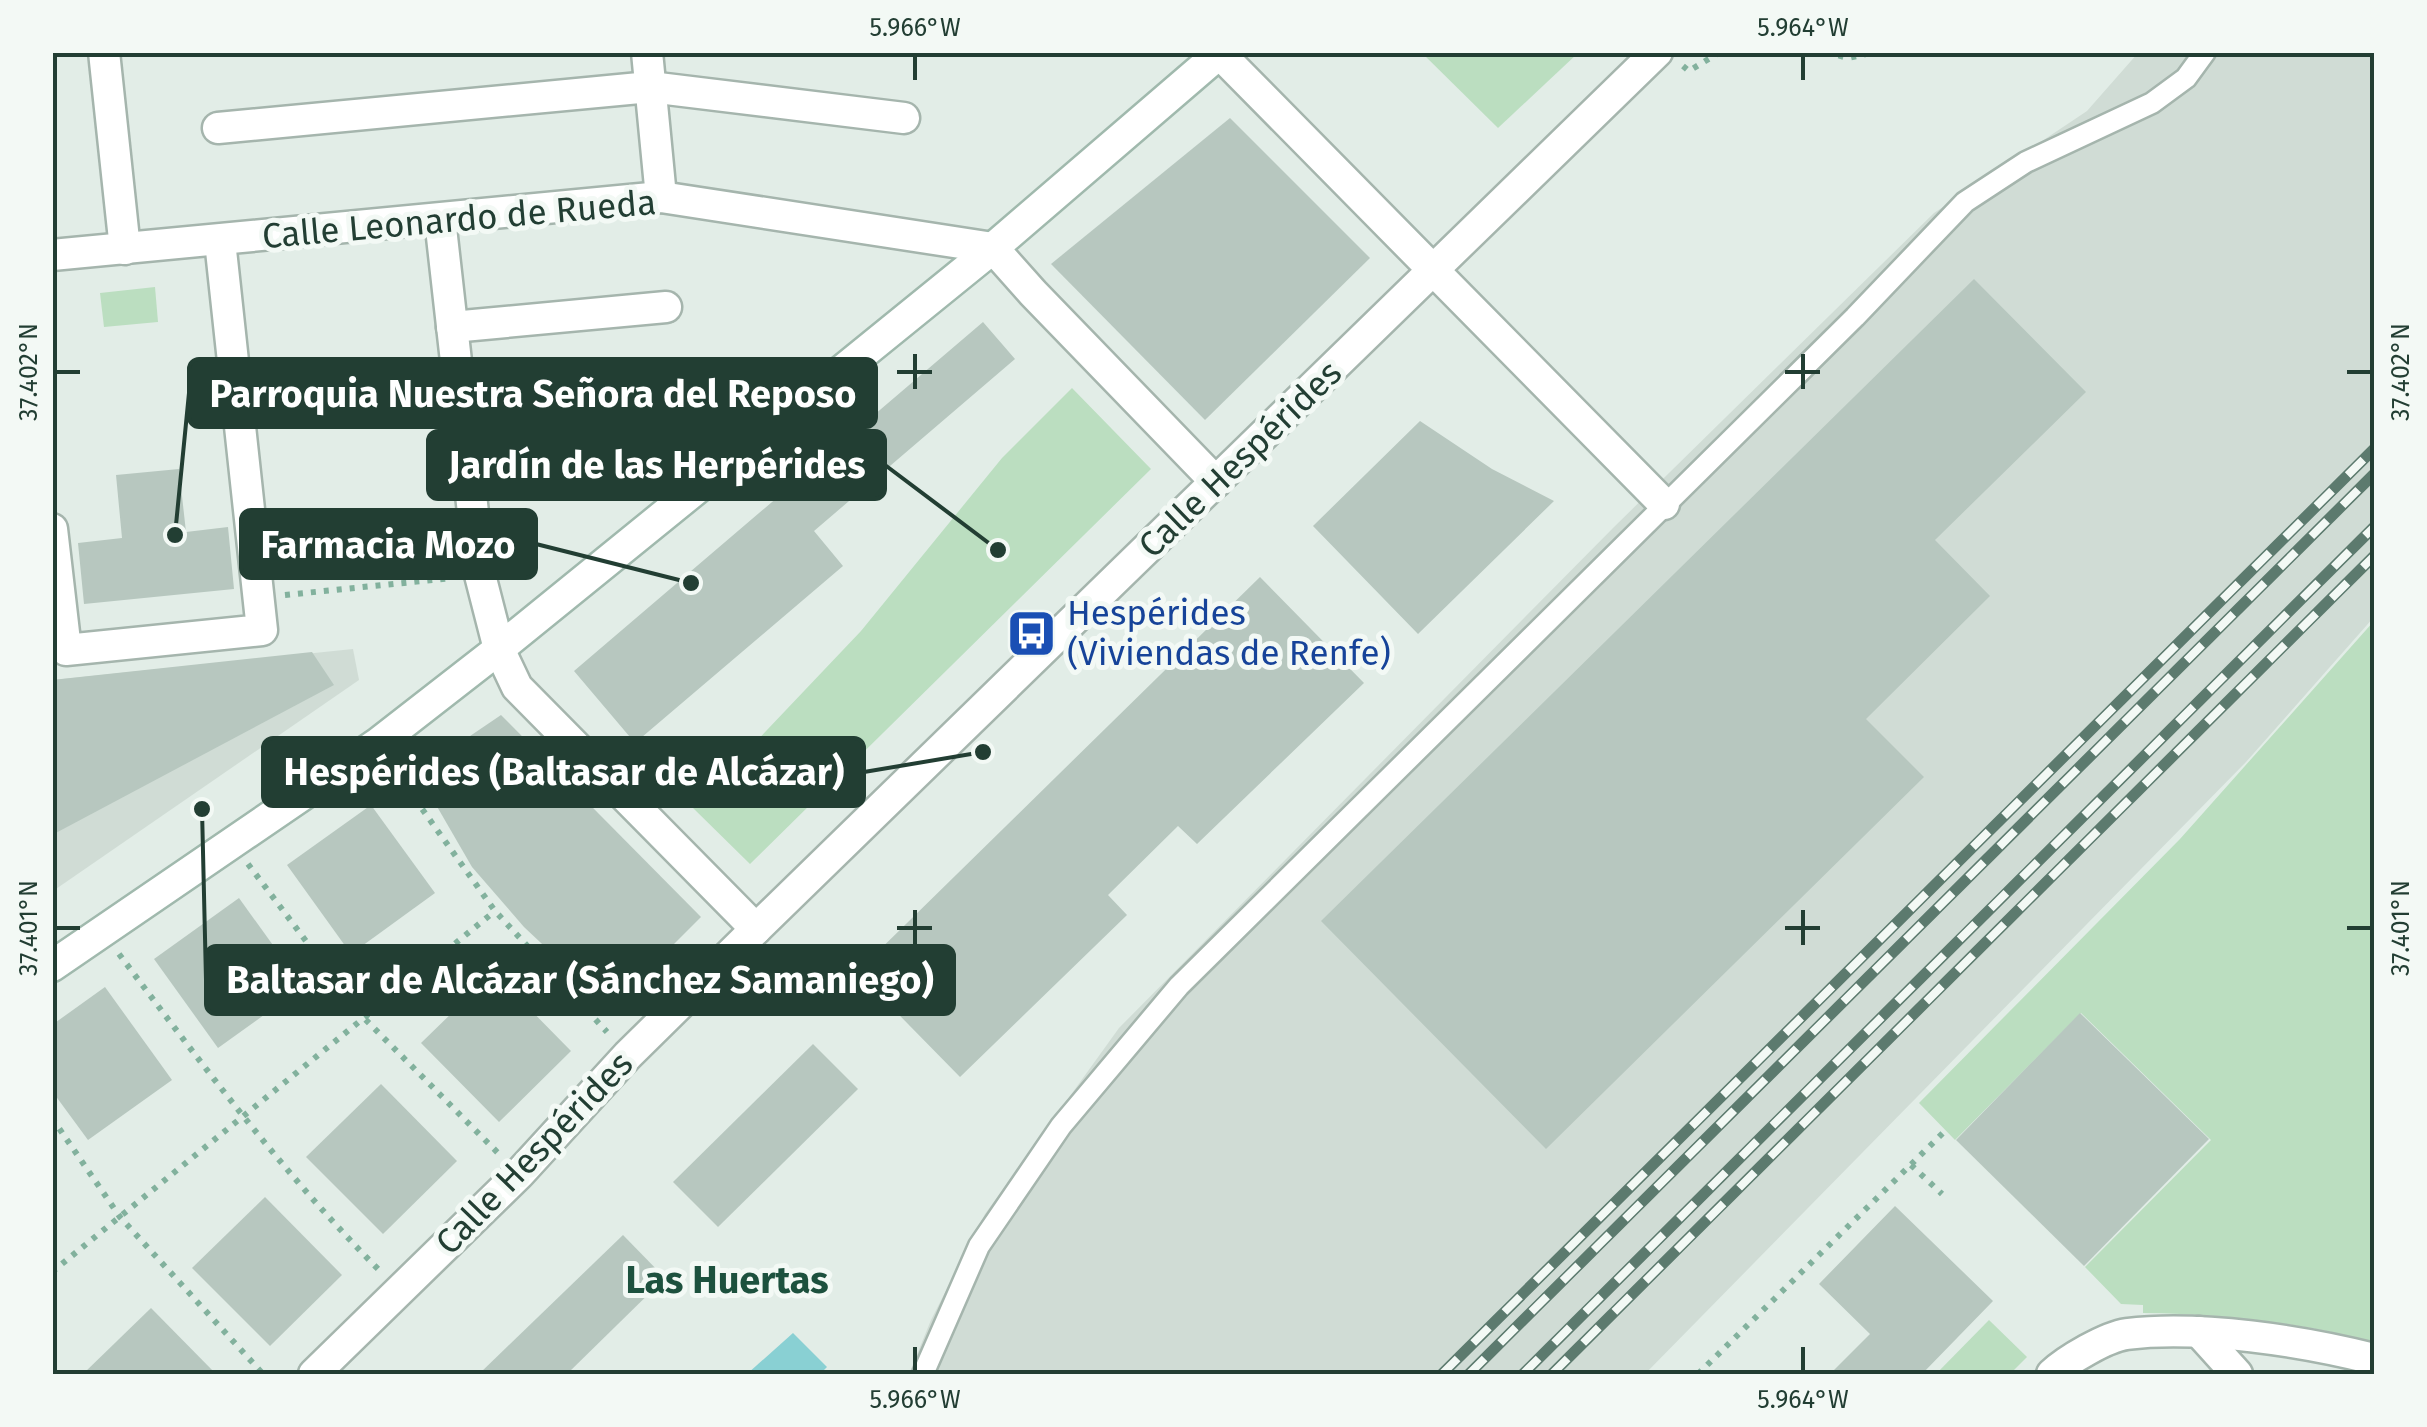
<svg xmlns="http://www.w3.org/2000/svg" width="2427" height="1427" viewBox="0 0 2427 1427" font-family="'Fira Sans',sans-serif">
  <style>
    .built { fill: #d0dcd5 }
    .green { fill: #bbdec0 }
    .water { fill: #89d0d3 }
    .building { fill: #b7c7bf }
    .lines { fill: none; stroke-linecap: round; stroke-linejoin: round }
    .service-casing { stroke: #a5b5ad; stroke-width: 25 }
    .pedestrian-casing { stroke: #a5b5ad; stroke-width: 35 }
    .minor-casing { stroke: #a5b5ad; stroke-width: 35 }
    .tertiary-casing { stroke: #a5b5ad; stroke-width: 35 }
    .secondary-casing { stroke: #a0b9ad; stroke-width: 35 }
    .path { stroke: #82b19d; stroke-width: 6; stroke-dasharray: 5 8; stroke-linecap: butt }
    .service { stroke: #fff; stroke-width: 20 }
    .pedestrian { stroke: #fff; stroke-width: 30 }
    .minor { stroke: #fff; stroke-width: 30 }
    .tertiary { stroke: #fff; stroke-width: 30 }
    .secondary { stroke: #fff; stroke-width: 30 }
    .rail-casing { stroke: #5c7a6e; stroke-width: 11 }
    .rail { stroke: #f3f9f5; stroke-width: 8; stroke-dasharray: 22; stroke-linecap: butt }
    .ticks { fill: none; stroke: #223e33; stroke-width: 4 }
    .labels { text-anchor: middle; stroke-width: 10; stroke-linejoin: round; paint-order: stroke }
    .street-label { font-size: 35px; fill: #223e33; stroke: #f3f9f5 }
    .transit-label { font-size: 35px; fill: #164399; stroke: #f3f9f5; text-anchor: start }
    .neighbourhood-label { font-size: 38px; font-weight: bold; fill: #1d513e; stroke: #f3f9f5 }
    .leader { fill: none; stroke: #223e33; stroke-width: 4 }
    .callout-dot { fill: #223e33; stroke: #f3f9f5; stroke-width: 4 }
    .callout { fill: #223e33; stroke: #223e33; stroke-width: 4 }
    .callout-label { font-size: 38px; text-anchor: middle; font-weight: bold; fill: #fff }
    .neatline { fill: none; stroke: #223e33; stroke-width: 4 }
    .ticks-label { font-size: 25px; text-anchor: middle; fill: #223e33 }
  </style>
  <rect width="100%" height="100%" fill="#e2ede7"/>
  <g class="built">
    <polygon points="2138,53 2374,53 2374,617 2246,762 1645,1374 909,1374 931,1320 985,1214 1119,1028 1614,527 1934,213 2087,111"/>
    <polygon points="353,649 359,680 53,891 53,680"/>
  </g>
  <g class="green">
    <polygon points="1422,53 1578,53 1498,128"/>
    <polygon points="155,287 158,322 104,327 100,293"/>
    <polygon points="1072,388 1151,469 750,864 693,808 861,631 1002,458"/>
    <path d="M2374 621V1342C2298 1322 2223 1314 2143 1313V1305L2121 1304 2085 1267 2211 1140 2081 1013 1955 1140 1919 1103 2180 839Z"/>
    <polygon points="1989,1320 2027,1357 2010,1374 1936,1374"/>
  </g>
  <polygon class="water" points="793,1333 827,1367 820,1374 747,1374"/>
  <g class="building">
    <polygon points="1230,118 1370,258 1205,420 1051,264"/>
    <polygon points="1974,279 2086,392 1935,540 1990,596 1866,719 1924,777 1546,1149 1321,921"/>
    <polygon points="983,322 1015,359 814,531 843,566 635,743 574,671"/>
    <polygon points="1420,421 1492,469 1554,501 1418,634 1313,526"/>
    <polygon points="179,469 186,532 228,527 234,589 84,604 78,543 122,538 116,475"/>
    <polygon points="1260,577 1364,683 1197,844 1178,826 1108,895 1127,915 960,1077 857,972"/>
    <polygon points="312,652 334,685 52,835 52,680"/>
    <polygon points="501,715 701,917 610,1008 524,927 472,867 417,772"/>
    <polygon points="371,805 435,893 351,954 287,865"/>
    <polygon points="239,898 303,987 218,1048 154,959"/>
    <polygon points="493,973 509,996 514,993 571,1051 499,1122 421,1043"/>
    <polygon points="105,987 172,1080 88,1140 52,1091 52,1025"/>
    <polygon points="2080,1013 2209,1139 2084,1266 1956,1140"/>
    <polygon points="813,1044 858,1089 718,1227 673,1182"/>
    <polygon points="381,1084 457,1161 383,1234 306,1157"/>
    <polygon points="265,1197 342,1275 270,1346 192,1268"/>
    <polygon points="1895,1206 1993,1301 1922,1374 1830,1374 1870,1334 1819,1284"/>
    <polygon points="623,1235 665,1278 567,1374 479,1374"/>
    <polygon points="151,1308 216,1374 83,1374"/>
  </g>
  <g class="lines">
    <defs>
      <polyline id="service" points="923,1374 979,1246 1061,1126 1179,986 1855,317 1965,202 2026,162 2152,103 2186,78 2205,52"/>
      <g id="pedestrian">
        <polyline points="218,128 650,87 904,118"/>
        <polyline points="452,327 666,307"/>
      </g>
      <g id="minor">
        <polyline points="104,52 125,249"/>
        <polyline points="647,52 661,197"/>
        <polyline points="1218,52 1664,504"/>
        <polyline points="440,219 480,575 499,649 517,687 756,929"/>
        <polyline points="52,255 661,197 993,248 1033,293 1216,482"/>
        <polyline points="52,529 66,650 262,630 220,241"/>
        <polyline points="2199,1332 2237,1374"/>
        <path d="M2052 1374C2067 1360 2106 1337 2127 1334 2200 1325 2303 1341 2374 1359"/>
      </g>
      <polyline id="tertiary" points="314,1374 519,1174 628,1055 756,929 1657,52"/>
      <polyline id="secondary" points="52,966 377,744 499,649 993,248 1221,52"/>
    </defs>
    <use href="#service" class="service-casing"/>
    <use href="#pedestrian" class="pedestrian-casing"/>
    <use href="#minor" class="minor-casing"/>
    <use href="#tertiary" class="tertiary-casing"/>
    <use href="#secondary" class="secondary-casing"/>
    <g class="path">
      <polyline points="1826,52 1848,58 1875,52"/>
      <polyline points="1683,66 1689,71 1720,52"/>
      <polyline points="488,398 710,369 747,414"/>
      <polyline points="285,595 452,578"/>
      <polyline points="392,767 495,911 607,1032"/>
      <polyline points="248,864 364,1018 498,1153"/>
      <path d="M119 954C201 1063 281 1171 378 1269"/>
      <polyline points="52,1118 120,1217 263,1374"/>
      <polyline points="1911,1165 1942,1194"/>
      <polyline points="52,1272 495,911"/>
      <polyline points="1698,1374 1946,1130"/>
    </g>
    <use href="#service" class="service"/>
    <use href="#pedestrian" class="pedestrian"/>
    <use href="#minor" class="minor"/>
    <use href="#tertiary" class="tertiary"/>
    <use href="#secondary" class="secondary"/>
    <defs>
      <g id="rail">
        <polyline points="1442,1374 2374,449"/>
        <polyline points="1469,1374 2374,474"/>
        <polyline points="1523,1374 2374,527"/>
        <polyline points="1552,1374 2374,556"/>
      </g>
    </defs>
    <use href="#rail" class="rail-casing"/>
    <use href="#rail" class="rail"/>
  </g>
  <path class="ticks" d="M915 55V80M1803 55V80M915 354V389M1803 354V389M55 372H80M897 372H932M1785 372H1820M2347 372H2372M915 910V945M1803 910V945M55 928H80M897 928H932M1785 928H1820M2347 928H2372M915 1347V1372M1803 1347V1372"/>
  <defs>
    <symbol id="bus-square" viewBox="-11 -11 22 22"><rect x="-9" y="-9" width="18" height="18" rx="4" fill="#1a4fb4" stroke="#f3f9f5"/><path d="M-5-6H5V4H4V6H2V4H-2V6H-4V4H-5ZM-3.5-4V0h7V-4ZM-3.5 1.2v1.5H-2V1.2ZM2 1.2v1.5H3.5V1.2Z" fill="#fff"/></symbol>
  </defs>
  <g fill-rule="evenodd">
    <use href="#bus-square" x="1004" y="606" width="55" height="55"/>
  </g>
  <g class="labels">
    <g class="street-label">
      <text transform="translate(459 219) rotate(-5)" y="12">Calle Leonardo de Rueda</text>
      <text transform="translate(1240 459) rotate(-44)" y="12">Calle Hespérides</text>
      <text transform="translate(534 1153) rotate(-46)" y="12">Calle Hespérides</text>
    </g>
    <g class="transit-label">
      <text x="1067" y="625">Hespérides<tspan x="1067" dy="40">(Viviendas de Renfe)</tspan></text>
    </g>
    <g class="neighbourhood-label">
      <text x="727" y="1293">Las Huertas</text>
    </g>
  </g>
  <path class="leader" d="M175 535L189 393M998 550L885 465M691 583L536 544M983 752L864 772M202 809L206 980"/>
  <g class="callout-dot">
    <circle cx="175" cy="535" r="10"/>
    <circle cx="998" cy="550" r="10"/>
    <circle cx="691" cy="583" r="10"/>
    <circle cx="983" cy="752" r="10"/>
    <circle cx="202" cy="809" r="10"/>
  </g>
  <g class="callout">
    <rect x="189" y="359" width="687" height="68" rx="10"/>
    <rect x="428" y="431" width="457" height="68" rx="10"/>
    <rect x="241" y="510" width="295" height="68" rx="10"/>
    <rect x="263" y="738" width="601" height="68" rx="10"/>
    <rect x="206" y="946" width="748" height="68" rx="10"/>
  </g>
  <g class="callout-label">
    <text x="533" y="407">Parroquia Nuestra Señora del Reposo</text>
    <text x="657" y="478">Jardín de las Herpérides</text>
    <text x="388" y="558">Farmacia Mozo</text>
    <text x="564" y="785">Hespérides (Baltasar de Alcázar)</text>
    <text x="580" y="993">Baltasar de Alcázar (Sánchez Samaniego)</text>
  </g>
  <rect width="2427" height="1427" fill="none" stroke="#f3f9f5" stroke-width="110"/>
  <rect x="55" y="55" width="2317" height="1317" class="neatline"/>
  <g class="ticks-label">
    <text x="915" y="36">5.966°W</text>
    <text x="1803" y="36">5.964°W</text>
    <text transform="translate(28 372) rotate(-90)" y="9">37.402°N</text>
    <text transform="translate(2400 372) rotate(-90)" y="9">37.402°N</text>
    <text transform="translate(28 928) rotate(-90)" y="9">37.401°N</text>
    <text transform="translate(2400 928) rotate(-90)" y="9">37.401°N</text>
    <text x="915" y="1408">5.966°W</text>
    <text x="1803" y="1408">5.964°W</text>
  </g>
</svg>
